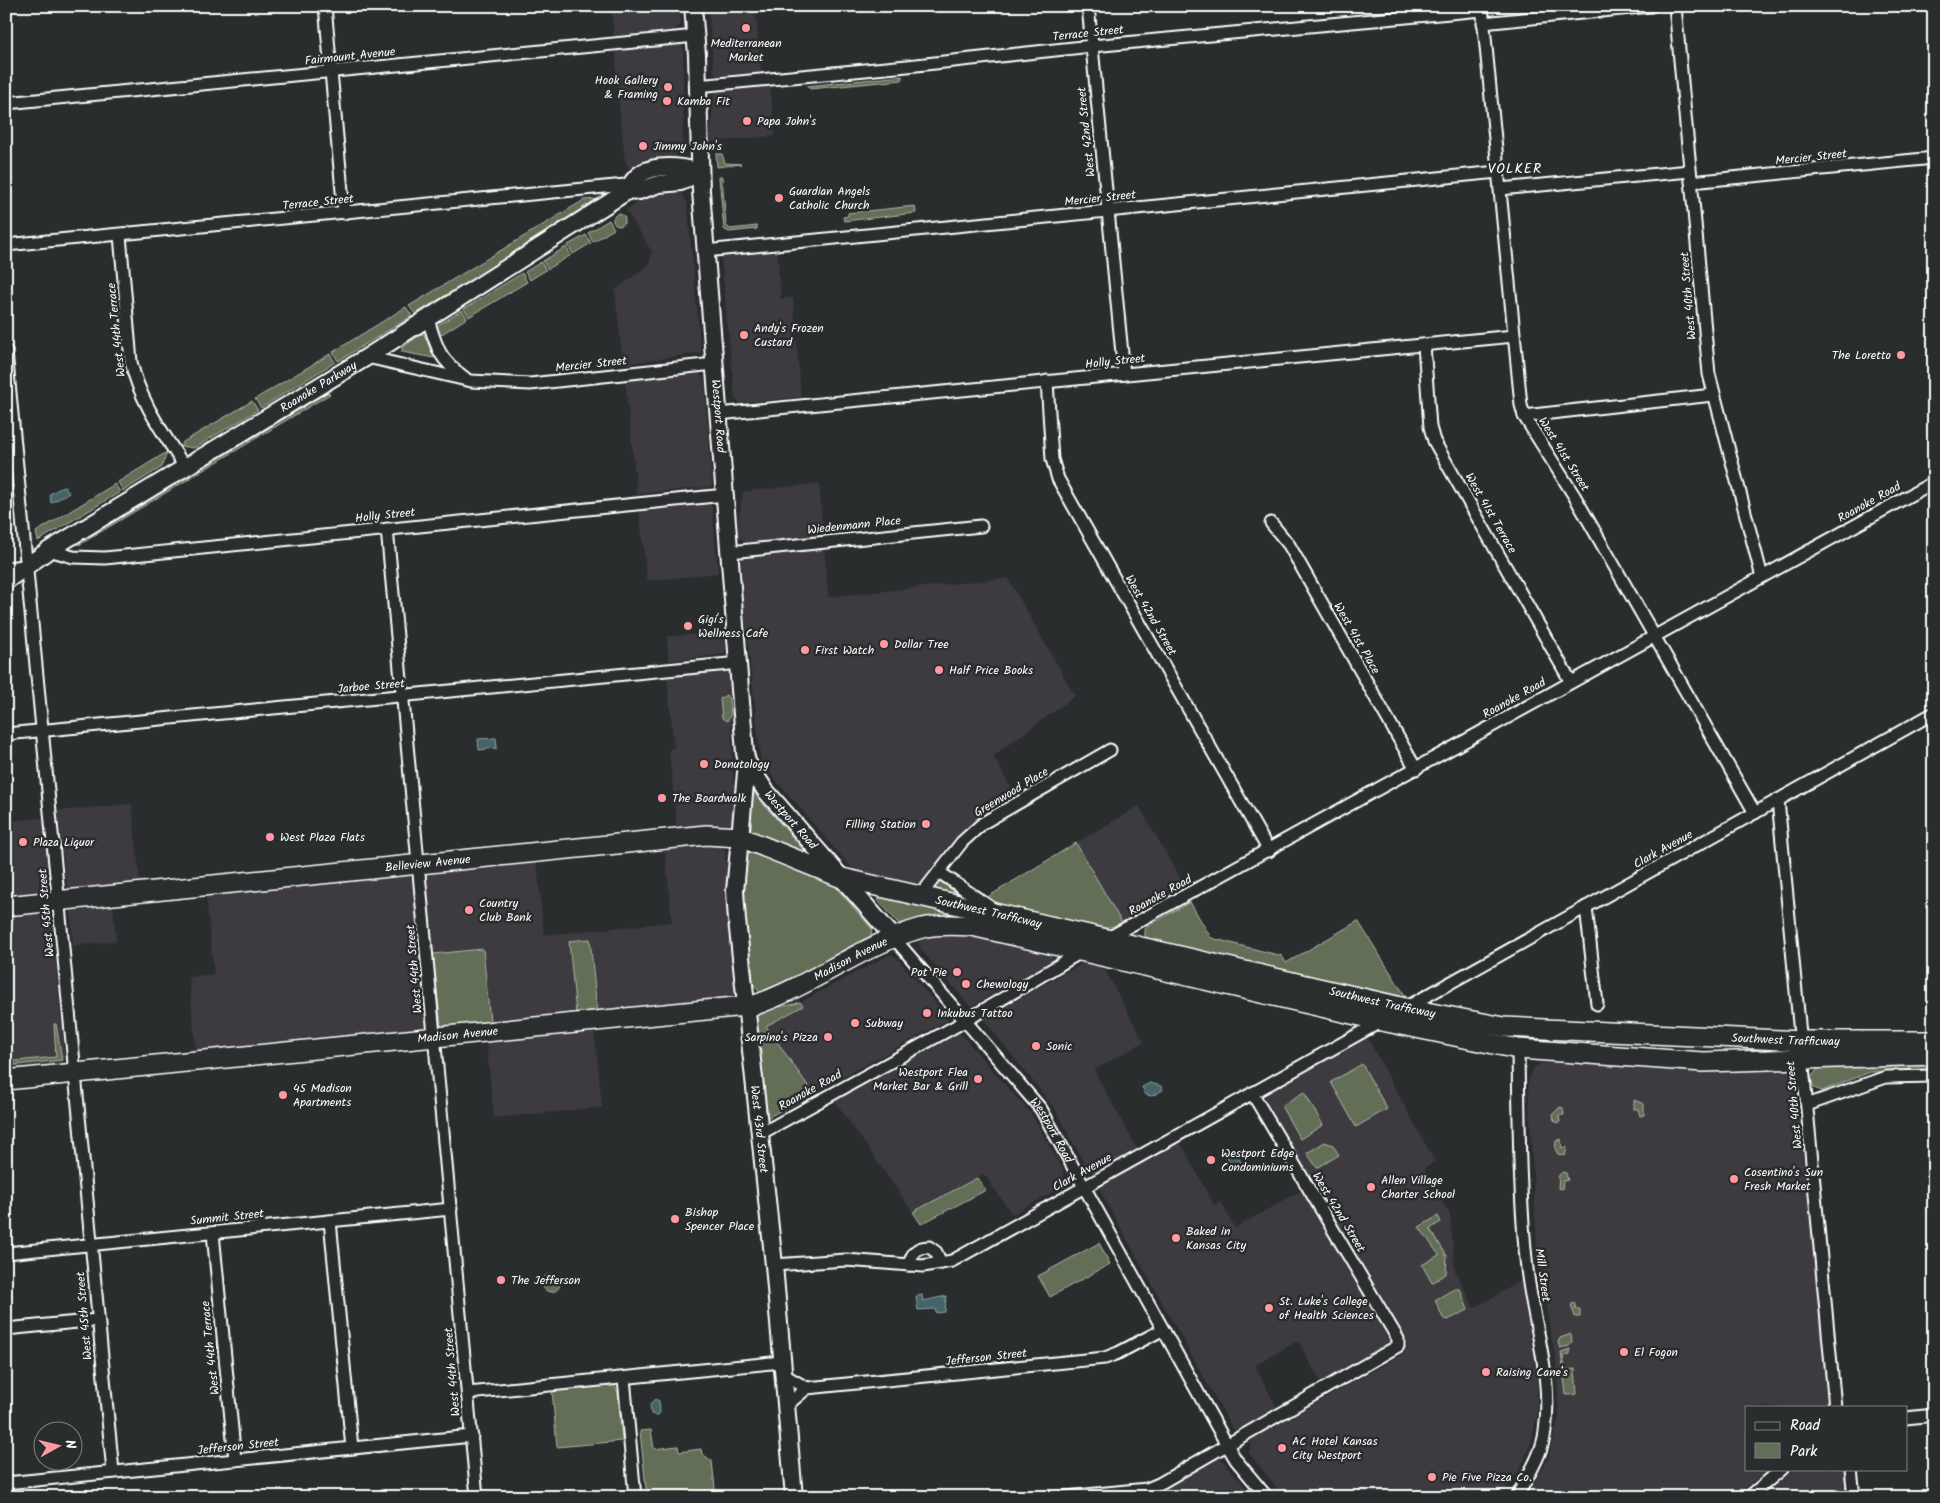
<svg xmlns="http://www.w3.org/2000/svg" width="1940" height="1503" viewBox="0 0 1940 1503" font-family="Kalam,sans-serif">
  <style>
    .built { fill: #3c3b40 }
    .green { fill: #626e56; stroke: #b0b6aa }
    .water { fill: #456367; stroke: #8fa1a4 }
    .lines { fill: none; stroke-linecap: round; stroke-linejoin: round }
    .street-casing { stroke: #fff; stroke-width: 15 }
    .secondary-casing { stroke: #fff; stroke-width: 20 }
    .primary-casing { stroke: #fff; stroke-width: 22 }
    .street { stroke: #2a2d2e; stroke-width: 11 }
    .secondary { stroke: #2a2d2e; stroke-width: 16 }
    .primary { stroke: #2a2d2e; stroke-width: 19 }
    .poi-dot { fill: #ff9aa2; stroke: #2a2d2e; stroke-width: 2 }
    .labels { text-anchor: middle; stroke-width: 5; stroke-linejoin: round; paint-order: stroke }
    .street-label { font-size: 12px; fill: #fff; stroke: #2a2d2e }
    .poi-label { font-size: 12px; fill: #fff; stroke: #2a2d2e; text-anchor: start }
    .neighbourhood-label { font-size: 14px; letter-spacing: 1px; fill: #fff; stroke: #2a2d2e }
  </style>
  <rect width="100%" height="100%" fill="#2a2d2e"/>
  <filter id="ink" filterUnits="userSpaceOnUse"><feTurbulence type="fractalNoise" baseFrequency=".02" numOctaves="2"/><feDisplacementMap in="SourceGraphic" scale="10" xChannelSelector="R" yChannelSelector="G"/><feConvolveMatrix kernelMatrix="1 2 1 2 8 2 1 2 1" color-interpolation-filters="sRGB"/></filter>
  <g filter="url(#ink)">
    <g class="built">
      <polygon points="611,6 679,6 681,24 674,30 614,36"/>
      <polygon points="708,6 755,6 761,72 719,76 714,73"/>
      <polygon points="680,42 683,48 683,144 674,158 668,161 651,161 630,168 625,161 616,75 616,48"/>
      <polygon points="770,84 775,136 710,142 714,92 716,90"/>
      <polygon points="672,189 682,193 687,202 701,353 623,364 615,290 649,265 652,252 626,210 653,193"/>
      <polygon points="777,249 781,299 793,298 801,397 740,403 735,399 721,258 726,253"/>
      <polygon points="699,373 704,379 712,485 709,487 637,494 625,380"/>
      <polygon points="819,483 823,535 746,543 739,538 738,521 743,492"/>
      <polygon points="707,501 712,507 718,573 647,581 639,508"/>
      <polygon points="824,545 828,597 1008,578 1075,696 993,756 1017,798 971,826 920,883 914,885 862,873 850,866 761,763 744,606 741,557 744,555"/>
      <polygon points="724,631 726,651 724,654 669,661 667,637"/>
      <polygon points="723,670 726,670 729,675 735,821 727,826 677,830 669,749 674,748 667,675"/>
      <polygon points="132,804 140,883 72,890 67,888 58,811"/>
      <polygon points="1139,806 1185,887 1122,923 1076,843"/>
      <polygon points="44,818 51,889 48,892 6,896 6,821"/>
      <polygon points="720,845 725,851 737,999 490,1022 483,949 433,954 427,878 427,875 431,873 537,863 544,935 672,922 665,850"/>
      <polygon points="407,875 411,877 414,885 425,1028 196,1051 189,977 214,974 206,896"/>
      <polygon points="113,906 116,941 73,946 71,911"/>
      <polygon points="48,912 51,915 65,1061 61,1065 6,1071 6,916"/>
      <polygon points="949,934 972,934 1053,954 1053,958 1051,961 972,1006 969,1005 920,948 919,940"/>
      <polygon points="891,954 896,957 947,1016 948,1020 813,1093 766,1026 802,1006 801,1002"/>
      <polygon points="1089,960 1101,963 1144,1042 1094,1070 1137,1149 1093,1174 1089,1172 1055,1109 984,1020 990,1013"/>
      <polygon points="594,1028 602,1107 494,1118 486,1039"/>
      <polygon points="959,1032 1032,1115 1064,1172 1063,1184 1058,1189 1015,1213 1011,1213 984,1174 913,1212 834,1100"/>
      <polygon points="1366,1035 1435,1162 1424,1168 1450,1215 1455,1271 1474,1308 1521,1281 1537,1378 1537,1415 1532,1440 1520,1469 1500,1497 1284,1497 1249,1453 1252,1439 1394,1359 1404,1352 1408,1344 1327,1206 1315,1213 1390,1338 1390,1344 1321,1383 1298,1341 1255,1365 1277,1408 1237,1431 1232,1428 1099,1189 1103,1183 1179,1140 1214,1205 1221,1202 1235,1228 1302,1190 1314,1183 1263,1095"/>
      <polygon points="1549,1061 1627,1066 1790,1068 1794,1071 1830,1407 1746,1407 1746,1469 1768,1469 1735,1497 1526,1497 1548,1459 1559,1416 1556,1361 1538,1265 1528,1082 1532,1069 1538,1065"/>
      <polygon points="1220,1458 1254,1497 1111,1497 1158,1490"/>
      <polygon points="1795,1469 1844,1469 1847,1497 1762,1497"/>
    </g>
    <g class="green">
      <polygon points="902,76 902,80 810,89 807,86"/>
      <polygon points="716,154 722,154 725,163 741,164 717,167"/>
      <polygon points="719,177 722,177 726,225 730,229 757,226 757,229 729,232 724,229"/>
      <polygon points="597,199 594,205 415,314 409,306 584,200"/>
      <polygon points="915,206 916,213 844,221 843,217 848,216 848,213"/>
      <circle cx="619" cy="220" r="6"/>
      <polygon points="609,220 614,229 593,242 588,233"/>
      <polygon points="586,235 591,243 573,254 568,245"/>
      <polygon points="566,247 571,255 548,269 543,261"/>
      <polygon points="541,262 546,270 530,280 525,272"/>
      <polygon points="522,273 527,282 469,317 464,309"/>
      <polygon points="406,307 412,316 338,361 333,352"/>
      <polygon points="462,310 467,318 437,337 437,326"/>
      <polygon points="421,334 424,334 434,358 402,352 402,348"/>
      <polygon points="330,354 335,362 261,408 255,399"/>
      <polygon points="326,392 330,394 79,545 79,540"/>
      <polygon points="252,401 258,410 194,448 181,446 183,442"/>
      <polygon points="167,452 162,467 123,491 118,482"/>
      <polygon points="115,484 120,492 38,541 36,532"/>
      <polygon points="726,695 729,699 731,715 727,721 722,718 720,699"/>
      <polygon points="751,790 801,847 804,851 801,853 751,831"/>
      <polygon points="1076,843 1122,923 1104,929 999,906 986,898"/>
      <polygon points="750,851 834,885 872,929 870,938 782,985 760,993 752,982 742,891 746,855"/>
      <polygon points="938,878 969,897 937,889 935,887"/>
      <polygon points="882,895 985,919 942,915 899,924 878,900"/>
      <polygon points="1190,902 1211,938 1282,956 1286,963 1358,921 1406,997 1150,940 1145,936 1145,929 1148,926"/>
      <polygon points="590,939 597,1012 576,1014 569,941"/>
      <polygon points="483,949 490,1022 441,1027 433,954"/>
      <path d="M800 1002 803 1006 766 1026 813 1093 765 1119 755 1018C766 1005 786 1008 800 1002Z"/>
      <polygon points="54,1024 56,1024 62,1060 6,1066 6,1062 56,1057"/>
      <polygon points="1934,1063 1934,1072 1870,1072 1822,1091 1814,1088 1811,1078 1819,1067"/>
      <polygon points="1362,1064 1387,1109 1356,1127 1331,1082"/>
      <polygon points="1304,1092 1323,1125 1300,1139 1281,1106"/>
      <polygon points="1634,1100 1644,1104 1644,1115 1640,1116 1638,1109 1634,1109"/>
      <polygon points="1560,1107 1563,1108 1564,1115 1559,1115 1560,1122 1557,1123 1554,1120 1553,1114"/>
      <polygon points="1561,1139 1562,1148 1567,1147 1565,1156 1558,1154 1555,1149 1556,1141"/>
      <polygon points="1325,1142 1333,1145 1339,1155 1317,1168 1307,1153"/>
      <polygon points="1563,1172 1566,1173 1568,1180 1563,1181 1562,1189 1558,1188 1559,1175"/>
      <polygon points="977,1178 986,1190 921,1224 913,1212"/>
      <polygon points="1438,1216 1441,1222 1430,1229 1447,1256 1446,1274 1432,1283 1422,1265 1439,1255 1419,1227"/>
      <polygon points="1099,1243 1110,1264 1050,1297 1038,1276"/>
      <circle cx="551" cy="1283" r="9"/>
      <polygon points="1454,1289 1460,1289 1468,1310 1448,1320 1443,1318 1435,1300"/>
      <polygon points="1574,1302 1576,1309 1580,1309 1580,1317 1575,1317 1571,1305"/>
      <polygon points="1571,1334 1572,1342 1569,1346 1560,1348 1558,1342 1560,1338"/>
      <polygon points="1570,1349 1570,1354 1563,1355 1565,1370 1575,1369 1577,1394 1566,1395 1561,1352"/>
      <polygon points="608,1384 614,1385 618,1392 622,1441 557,1447 552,1389"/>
      <polygon points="651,1430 654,1449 678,1446 679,1452 701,1449 702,1454 712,1461 716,1497 647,1497 640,1431"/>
    </g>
    <g class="water">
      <polygon points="64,486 69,493 51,503 50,494"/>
      <polygon points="496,738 497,748 479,750 478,739"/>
      <polygon points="1150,1083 1161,1086 1163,1090 1152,1096 1146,1095 1142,1087"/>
      <polygon points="1233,1148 1242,1164 1233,1168 1225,1153"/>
      <polygon points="922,1295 923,1301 946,1296 945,1312 936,1313 935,1309 918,1310 916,1296"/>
      <polygon points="655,1399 659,1401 660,1413 657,1416 651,1414 650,1404"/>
    </g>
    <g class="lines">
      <defs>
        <g id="street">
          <polyline points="325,6 344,213"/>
          <polyline points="1088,6 1124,374"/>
          <polyline points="1482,6 1521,405 1524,416 1575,497 1755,813"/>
          <polyline points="1675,6 1709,374 1762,577"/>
          <polyline points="1483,23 1651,6"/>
          <polyline points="697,86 907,66 1092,46 1482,10"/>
          <polyline points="6,103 696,36"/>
          <polyline points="1691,182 1934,158"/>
          <polyline points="1500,189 1690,171"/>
          <path d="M120 235 131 362C140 402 164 434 186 469"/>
          <polyline points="6,245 625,185 629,190"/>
          <polyline points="705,251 1498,172"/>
          <path d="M428 319C437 349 439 359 465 378"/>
          <polyline points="1424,345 1430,427 1434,441 1571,682"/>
          <polyline points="6,351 113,1472"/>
          <polyline points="367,357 471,381 530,384 714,364"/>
          <polyline points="1047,381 1052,459 1058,479 1269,851"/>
          <polyline points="718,414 1514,336"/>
          <polyline points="1524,416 1713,395"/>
          <polyline points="1271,523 1289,545 1416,769"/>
          <polyline points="387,529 477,1497"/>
          <polyline points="49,550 73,557 105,558 725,495"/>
          <polyline points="730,552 981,526"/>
          <polyline points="6,568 25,566"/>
          <polyline points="6,734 739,663"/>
          <polyline points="1778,800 1835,1407"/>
          <polyline points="939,872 993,909"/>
          <polyline points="920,896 962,842 983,823 1110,750"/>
          <polyline points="1586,907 1597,1004"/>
          <path id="s1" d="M894 938 1041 1109 1227 1445 1236 1460 1267 1497"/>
          <polyline points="1108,938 1934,482"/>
          <polyline points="1405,1008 1934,713"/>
          <polyline points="1807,1105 1886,1077 1934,1076"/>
          <polyline points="760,1134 965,1021 1081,952"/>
          <polyline points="330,1221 352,1448"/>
          <polyline points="213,1233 235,1460"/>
          <polyline points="6,1253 451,1209"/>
          <polyline points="774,1265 846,1260 923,1266 952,1261 1382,1021"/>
          <path d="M909 1265C912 1253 916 1247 929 1247L936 1252 941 1263"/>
          <polyline points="6,1329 98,1320"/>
          <polyline points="784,1375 807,1388 1105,1358 1118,1353 1162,1330"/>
          <polyline points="624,1378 635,1497"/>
          <polyline points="468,1393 782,1362"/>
          <polyline points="786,1406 807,1388"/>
          <polyline points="1906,1418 1934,1415"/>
          <polyline points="1851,1469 1854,1497"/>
          <polyline points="6,1483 472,1436"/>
          <polyline points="1066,1497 1147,1489 1159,1484 1398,1346 1398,1339 1252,1093"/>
          <path d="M1517 1497C1527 1477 1543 1453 1545 1431 1553 1376 1533 1323 1527 1269 1519 1196 1519 1122 1518 1049"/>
          <polyline points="1749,1497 1782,1469"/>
        </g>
        <g id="secondary">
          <path id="s2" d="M693 6 697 55 701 191 745 753 747 762 765 790 894 938"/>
          <path d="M629 190C638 161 677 165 700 172"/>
          <path id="s3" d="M6 581 49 550 367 357 629 190 639 191 659 184 681 182 700 172"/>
          <path id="s4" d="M747 762 735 891 737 920 774 1265 794 1497"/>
        </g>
        <g id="primary">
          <path id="s5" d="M6 906 706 835 740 837 842 878 868 884 1405 1008 1504 1027 1802 1041H1934"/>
          <path id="s6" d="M6 1080 755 1005C813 985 863 944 922 928 938 924 956 925 972 926L1382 1021 1518 1049 1703 1062 1934 1055"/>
        </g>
      </defs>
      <use href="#street" class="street-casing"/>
      <use href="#secondary" class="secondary-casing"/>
      <use href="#primary" class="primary-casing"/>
      <use href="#street" class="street"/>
      <use href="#secondary" class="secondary"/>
      <use href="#primary" class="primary"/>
    </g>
  </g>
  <g class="poi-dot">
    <circle cx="746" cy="28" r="5"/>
    <circle cx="668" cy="87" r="5"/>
    <circle cx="667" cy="101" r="5"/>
    <circle cx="747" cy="121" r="5"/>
    <circle cx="643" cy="146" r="5"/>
    <circle cx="779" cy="198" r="5"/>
    <circle cx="744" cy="335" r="5"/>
    <circle cx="1901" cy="355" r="5"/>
    <circle cx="688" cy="626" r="5"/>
    <circle cx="884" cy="644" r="5"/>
    <circle cx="805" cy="650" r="5"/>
    <circle cx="939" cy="670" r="5"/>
    <circle cx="704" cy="764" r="5"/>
    <circle cx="662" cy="798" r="5"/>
    <circle cx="926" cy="824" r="5"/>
    <circle cx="270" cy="837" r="5"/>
    <circle cx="23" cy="842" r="5"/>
    <circle cx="469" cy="910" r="5"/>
    <circle cx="957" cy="972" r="5"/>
    <circle cx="966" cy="984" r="5"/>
    <circle cx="927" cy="1013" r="5"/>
    <circle cx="855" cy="1023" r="5"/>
    <circle cx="828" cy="1037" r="5"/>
    <circle cx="1036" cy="1046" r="5"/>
    <circle cx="978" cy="1079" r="5"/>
    <circle cx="283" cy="1095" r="5"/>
    <circle cx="1211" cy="1160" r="5"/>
    <circle cx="1734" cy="1179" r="5"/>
    <circle cx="1371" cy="1187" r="5"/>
    <circle cx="675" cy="1219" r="5"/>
    <circle cx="1176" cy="1238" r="5"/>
    <circle cx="501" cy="1280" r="5"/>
    <circle cx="1269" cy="1308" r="5"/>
    <circle cx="1624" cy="1352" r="5"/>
    <circle cx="1486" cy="1372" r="5"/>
    <circle cx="1282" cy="1448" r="5"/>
    <circle cx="1432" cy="1477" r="5"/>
  </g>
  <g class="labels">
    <g class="street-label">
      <text transform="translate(1088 33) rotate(-6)" y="4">Terrace Street</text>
      <text transform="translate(350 56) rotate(-6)" y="4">Fairmount Avenue</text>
      <text transform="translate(1086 132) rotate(-96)" y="4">West 42nd Street</text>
      <text transform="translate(1811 157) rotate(-6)" y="4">Mercier Street</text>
      <text transform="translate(1100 198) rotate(-6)" y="4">Mercier Street</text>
      <text transform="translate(318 202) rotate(-6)" y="4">Terrace Street</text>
      <text transform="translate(1688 296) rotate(-95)" y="4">West 40th Street</text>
      <text transform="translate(116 330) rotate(-96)" y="4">West 44th Terrace</text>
      <text transform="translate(1115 361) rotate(-6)" y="4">Holly Street</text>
      <text transform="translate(591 364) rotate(-6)" y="4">Mercier Street</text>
      <text dy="4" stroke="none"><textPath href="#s3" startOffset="368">Roanoke Parkway</textPath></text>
      <text dy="4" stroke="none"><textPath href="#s2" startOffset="411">Westport Road</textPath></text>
      <text transform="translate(1564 454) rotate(58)" y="4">West 41st Street</text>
      <text transform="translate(1869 502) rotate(-29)" y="4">Roanoke Road</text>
      <text transform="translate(1491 513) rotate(60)" y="4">West 41st Terrace</text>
      <text transform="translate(385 515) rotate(-6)" y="4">Holly Street</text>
      <text transform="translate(854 525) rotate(-6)" y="4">Wiedenmann Place</text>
      <text transform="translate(1151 615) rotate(60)" y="4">West 42nd Street</text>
      <text transform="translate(1357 638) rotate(60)" y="4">West 41st Place</text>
      <text transform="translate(371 686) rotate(-5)" y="4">Jarboe Street</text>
      <text transform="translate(1514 698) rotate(-29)" y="4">Roanoke Road</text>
      <text transform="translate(1011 792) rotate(-31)" y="4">Greenwood Place</text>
      <text dy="4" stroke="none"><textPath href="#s2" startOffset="831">Westport Road</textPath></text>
      <text transform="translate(1663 849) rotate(-29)" y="4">Clark Avenue</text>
      <text dy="4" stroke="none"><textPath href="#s5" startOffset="424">Belleview Avenue</textPath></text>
      <text transform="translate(1160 895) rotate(-29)" y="4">Roanoke Road</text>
      <text dy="4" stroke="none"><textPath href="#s5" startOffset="998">Southwest Trafficway</textPath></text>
      <text transform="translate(46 913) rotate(-95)" y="4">West 45th Street</text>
      <text dy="4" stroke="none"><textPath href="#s6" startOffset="859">Madison Avenue</textPath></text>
      <text transform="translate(414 969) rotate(-95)" y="4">West 44th Street</text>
      <text dy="4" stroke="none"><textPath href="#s5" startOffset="1402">Southwest Trafficway</textPath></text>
      <text dy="4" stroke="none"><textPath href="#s6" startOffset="454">Madison Avenue</textPath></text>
      <text dy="4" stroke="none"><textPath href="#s5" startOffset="1808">Southwest Trafficway</textPath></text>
      <text transform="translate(810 1090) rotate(-29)" y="4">Roanoke Road</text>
      <text transform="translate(1794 1105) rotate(-95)" y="4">West 40th Street</text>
      <text dy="4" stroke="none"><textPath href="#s4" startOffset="369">West 43rd Street</textPath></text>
      <text dy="4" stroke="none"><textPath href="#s1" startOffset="249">Westport Road</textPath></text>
      <text transform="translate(1082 1172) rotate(-29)" y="4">Clark Avenue</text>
      <text transform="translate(1339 1212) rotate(59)" y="4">West 42nd Street</text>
      <text transform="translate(227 1217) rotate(-6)" y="4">Summit Street</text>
      <text transform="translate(1543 1275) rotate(82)" y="4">Mill Street</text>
      <text transform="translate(84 1316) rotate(-95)" y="4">West 45th Street</text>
      <text transform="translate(210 1348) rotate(-96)" y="4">West 44th Terrace</text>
      <text transform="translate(986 1357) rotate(-6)" y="4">Jefferson Street</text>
      <text transform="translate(452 1372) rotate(-95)" y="4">West 44th Street</text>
      <text transform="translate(238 1446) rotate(-6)" y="4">Jefferson Street</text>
    </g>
    <g class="poi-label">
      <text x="746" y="47" text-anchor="middle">Mediterranean<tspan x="746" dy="14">Market</tspan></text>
      <text x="658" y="84" text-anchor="end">Hook Gallery<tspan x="658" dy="14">&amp; Framing</tspan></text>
      <text x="677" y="105">Kamba Fit</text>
      <text x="757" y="125">Papa John's</text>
      <text x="653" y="150">Jimmy John's</text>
      <text x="789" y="195">Guardian Angels<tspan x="789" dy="14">Catholic Church</tspan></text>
      <text x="754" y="332">Andy's Frozen<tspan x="754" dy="14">Custard</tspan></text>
      <text x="1891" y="359" text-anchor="end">The Loretto</text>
      <text x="698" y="623">Gigi's<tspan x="698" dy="14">Wellness Cafe</tspan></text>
      <text x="894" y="648">Dollar Tree</text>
      <text x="815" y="654">First Watch</text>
      <text x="949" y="674">Half Price Books</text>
      <text x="714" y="768">Donutology</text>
      <text x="672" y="802">The Boardwalk</text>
      <text x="916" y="828" text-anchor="end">Filling Station</text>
      <text x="280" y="841">West Plaza Flats</text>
      <text x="33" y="846">Plaza Liquor</text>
      <text x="479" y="907">Country<tspan x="479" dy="14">Club Bank</tspan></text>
      <text x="947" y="976" text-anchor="end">Pot Pie</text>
      <text x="976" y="988">Chewology</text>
      <text x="937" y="1017">Inkubus Tattoo</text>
      <text x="865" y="1027">Subway</text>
      <text x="818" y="1041" text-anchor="end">Sarpino's Pizza</text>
      <text x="1046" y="1050">Sonic</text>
      <text x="968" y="1076" text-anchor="end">Westport Flea<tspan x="968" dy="14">Market Bar &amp; Grill</tspan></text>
      <text x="293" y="1092">45 Madison<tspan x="293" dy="14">Apartments</tspan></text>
      <text x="1221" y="1157">Westport Edge<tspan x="1221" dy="14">Condominiums</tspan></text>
      <text x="1744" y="1176">Cosentino's Sun<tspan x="1744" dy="14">Fresh Market</tspan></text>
      <text x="1381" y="1184">Allen Village<tspan x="1381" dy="14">Charter School</tspan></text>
      <text x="685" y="1216">Bishop<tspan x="685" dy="14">Spencer Place</tspan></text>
      <text x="1186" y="1235">Baked in<tspan x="1186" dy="14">Kansas City</tspan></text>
      <text x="511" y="1284">The Jefferson</text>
      <text x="1279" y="1305">St. Luke's College<tspan x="1279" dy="14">of Health Sciences</tspan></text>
      <text x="1634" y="1356">El Fogon</text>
      <text x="1496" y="1376">Raising Cane's</text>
      <text x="1292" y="1445">AC Hotel Kansas<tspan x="1292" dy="14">City Westport</tspan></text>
      <text x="1442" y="1481">Pie Five Pizza Co.</text>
    </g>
    <g class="neighbourhood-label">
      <text x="1515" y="173">VOLKER</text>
    </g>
  </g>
  <rect width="1940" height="1503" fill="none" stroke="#2a2d2e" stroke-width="25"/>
  <rect x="12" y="12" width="1915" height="1478" fill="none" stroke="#fff" stroke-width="2" filter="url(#ink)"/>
  <rect x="1745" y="1406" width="162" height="65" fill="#2a2d2e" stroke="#7f8182"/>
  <rect x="1755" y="1422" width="25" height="8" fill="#2a2d2e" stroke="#7f8182"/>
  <text x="1790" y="1430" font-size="15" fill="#ffffff">Road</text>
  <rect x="1755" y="1443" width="25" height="15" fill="#626e56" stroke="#7f8182"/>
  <text x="1790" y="1456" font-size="15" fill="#ffffff">Park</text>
  <g transform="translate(58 1446) rotate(82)"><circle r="24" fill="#2a2d2e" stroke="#7f8182"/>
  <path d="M0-4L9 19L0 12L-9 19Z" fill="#ff9aa2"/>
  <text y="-8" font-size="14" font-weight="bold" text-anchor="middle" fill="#ffffff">N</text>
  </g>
</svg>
